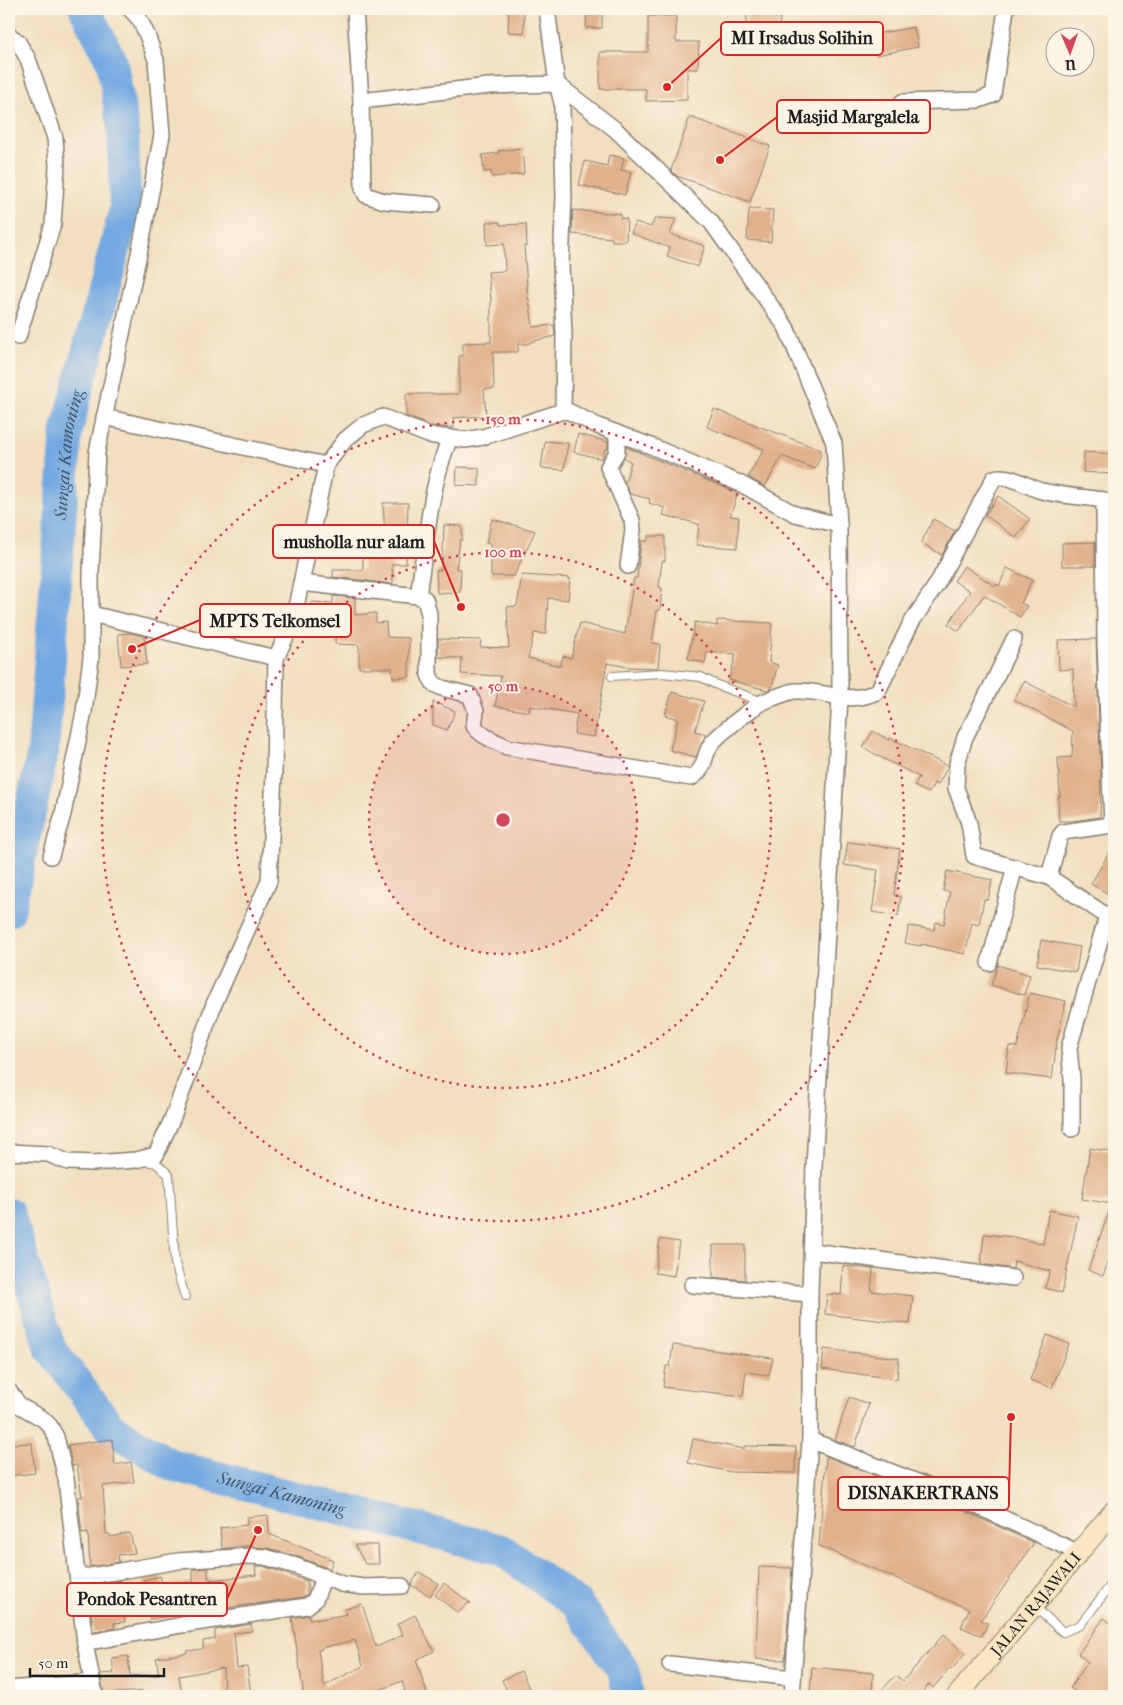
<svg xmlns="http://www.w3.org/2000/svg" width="1123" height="1705" viewBox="0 0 1123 1705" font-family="'IM FELL French Canon',serif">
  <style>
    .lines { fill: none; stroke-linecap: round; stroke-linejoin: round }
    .river { stroke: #73a9e1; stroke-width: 32 }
    .building { fill: #e1b18b; fill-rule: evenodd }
    .lane-casing { stroke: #877d6e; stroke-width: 10 }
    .street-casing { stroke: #877d6e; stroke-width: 18 }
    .secondary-casing { stroke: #877d6e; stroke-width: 22 }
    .lane { stroke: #fff; stroke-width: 8 }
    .street { stroke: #fff; stroke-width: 15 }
    .secondary { stroke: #fbe6c4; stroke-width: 20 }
    .ring { fill: none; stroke: #d1495b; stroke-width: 2.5; stroke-dasharray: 2.5 5 }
    .labels { text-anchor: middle; stroke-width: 4; stroke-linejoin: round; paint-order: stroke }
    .street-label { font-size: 16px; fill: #1c1c1c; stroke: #fcf5e5 }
    .water-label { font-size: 18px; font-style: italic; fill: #3f546b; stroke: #fcf5e5 }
    .centre { fill: #d1495b; stroke: #fcf5e5; stroke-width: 2.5 }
    .ring-label { font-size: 15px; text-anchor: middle; font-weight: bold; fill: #d1495b; stroke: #fcf5e5; stroke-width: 4; stroke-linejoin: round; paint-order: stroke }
    .leader { fill: none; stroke: #d62828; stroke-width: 2 }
    .callout-dot { fill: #d62828; stroke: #fcf5e5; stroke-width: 2 }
    .callout { fill: #fcf5e5; stroke: #d62828; stroke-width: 2 }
    .callout-label { font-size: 18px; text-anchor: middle; font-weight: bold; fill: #1c1c1c }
  </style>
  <rect width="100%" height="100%" fill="#fcf5e5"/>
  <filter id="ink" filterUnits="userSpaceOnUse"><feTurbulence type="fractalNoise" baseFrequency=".02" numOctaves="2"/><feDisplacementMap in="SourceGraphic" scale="10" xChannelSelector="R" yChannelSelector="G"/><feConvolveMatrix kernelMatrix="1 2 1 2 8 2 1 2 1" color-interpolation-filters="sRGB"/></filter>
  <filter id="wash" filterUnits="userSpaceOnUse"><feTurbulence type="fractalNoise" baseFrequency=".0096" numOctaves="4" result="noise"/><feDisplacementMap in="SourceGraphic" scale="20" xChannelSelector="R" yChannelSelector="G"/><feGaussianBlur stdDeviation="1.12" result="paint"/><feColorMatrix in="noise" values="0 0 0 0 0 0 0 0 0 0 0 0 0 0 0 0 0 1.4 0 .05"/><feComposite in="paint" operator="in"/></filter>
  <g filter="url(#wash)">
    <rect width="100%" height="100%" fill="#f2dec0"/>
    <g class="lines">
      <g class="river">
        <path id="s1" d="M9 911 43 752 67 430 125 209 123 129 112 62 85 9"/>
        <path id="s2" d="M9 1213 50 1348 110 1427 171 1465 502 1550 577 1604 624 1671 628 1696"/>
      </g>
    </g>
    <g id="blocks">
      <g class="building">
        <polygon points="509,9 524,9 524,33 508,32"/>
        <polygon points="587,9 602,9 602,28 586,28"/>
        <polygon points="747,9 780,9 779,50 746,50"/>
        <polygon points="648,16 676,16 676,42 699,42 698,69 687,69 687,100 646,101 646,89 600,89 600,52 648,52"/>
        <polygon points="914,27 918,47 876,55 871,35"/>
        <polygon points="690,117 770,146 750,202 677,176 671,170"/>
        <polygon points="522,148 524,174 492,177 491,171 484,172 482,155 499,153 498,151"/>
        <polygon points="609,155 624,158 621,170 631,172 625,195 579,185 585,161 607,166"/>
        <polygon points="749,209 773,210 771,242 747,240"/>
        <polygon points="573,210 621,214 620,218 627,219 626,241 612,241 612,238 572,234"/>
        <polygon points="655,218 676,219 670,234 705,246 698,267 667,256 670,248 631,233 635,222 651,227"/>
        <polygon points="486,222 500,222 500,225 526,224 527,246 524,246 528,299 529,299 533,327 554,325 555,336 530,342 529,344 518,344 518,352 493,352 494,389 484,389 486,416 453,418 454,428 430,426 406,416 406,394 459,394 459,356 463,356 463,343 491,342 491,299 488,272 505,271 504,244 487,245"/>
        <polygon points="714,409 821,450 819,453 821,454 815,469 782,456 765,487 748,477 764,449 707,427"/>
        <polygon points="578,434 608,442 608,449 605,449 602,459 574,452"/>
        <polygon points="545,441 568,443 564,470 541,468"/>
        <polygon points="626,447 738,493 730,516 739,517 737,548 697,545 699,524 663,515 665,508 649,503 650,499 630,494 625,483 631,462 624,458"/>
        <polygon points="1084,452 1114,454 1113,474 1083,472"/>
        <polygon points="457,467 479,468 479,486 456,485"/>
        <polygon points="998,496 1030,519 1016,538 985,515"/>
        <polygon points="383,503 408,503 406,564 392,564 393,584 333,577 333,570 363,570 363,536 385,536"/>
        <polygon points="492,519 535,531 514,576 491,576 491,544 486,543"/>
        <polygon points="933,519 955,531 942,555 921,543"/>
        <polygon points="444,525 462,526 462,540 460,540 456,569 461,569 460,592 437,593 436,571 441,570 443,552"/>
        <polygon points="648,536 665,536 665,561 662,561 659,587 662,588 660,610 657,610 652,643 660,644 658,668 628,667 607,663 594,737 574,734 577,714 530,706 529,712 495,706 501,676 461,674 462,658 438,657 438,639 481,640 480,647 509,648 507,607 517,606 522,575 570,578 568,600 548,598 546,634 534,633 528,658 560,666 563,656 571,658 580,623 625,634 634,578 637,578 641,541 648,541"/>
        <polygon points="1095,542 1095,566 1062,566 1062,543"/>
        <polygon points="964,566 995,586 996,584 999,586 1007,568 1032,580 1021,603 1027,606 1020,617 984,595 959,631 948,624 970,591 954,581"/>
        <polygon points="333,596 355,598 355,615 376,613 376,623 386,622 387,637 409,638 409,677 393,678 392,668 359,668 359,645 335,644 335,621 310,621 311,602 333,603"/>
        <polygon points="717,620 772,623 769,662 778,665 771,689 767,690 729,680 736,654 707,652 705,663 688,659 695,622 717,626"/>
        <polygon points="131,633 144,636 147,664 121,666 118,634"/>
        <polygon points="1096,639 1101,777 1100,817 1073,821 1059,821 1058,797 1060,797 1058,758 1072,757 1073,731 1014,700 1024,681 1074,707 1073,669 1059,670 1058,640"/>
        <polygon points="672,692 704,701 695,731 706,734 696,757 670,750 678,719 665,715"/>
        <polygon points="433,702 455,711 447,730 433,725"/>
        <polygon points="873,731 889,740 890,738 948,766 938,785 934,783 929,793 914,786 919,777 880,757 863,747"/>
        <polygon points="848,842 900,849 894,895 901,897 898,916 872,912 878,870 844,865"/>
        <polygon points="1114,844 1114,897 1091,884"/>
        <polygon points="947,871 992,880 988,900 984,899 979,925 972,923 965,954 921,944 921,946 905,943 909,926 934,930 936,922 944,924 950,892 943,891"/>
        <polygon points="1041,940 1080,947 1076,972 1037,965"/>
        <polygon points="998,965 1030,975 1024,995 991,985"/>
        <polygon points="1030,993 1066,1001 1057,1040 1052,1079 1006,1073 1009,1046 1017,1047"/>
        <polygon points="1090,1148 1114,1152 1114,1245 1103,1276 1088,1270 1112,1204 1082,1199"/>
        <polygon points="1049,1210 1078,1216 1062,1293 1045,1288 1050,1271 1014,1261 1013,1269 981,1264 984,1234 1014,1237 1043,1244"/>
        <polygon points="660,1239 679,1242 674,1276 655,1273"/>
        <polygon points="713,1245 745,1245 745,1280 713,1277"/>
        <polygon points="843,1266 873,1269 871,1291 913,1296 910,1324 825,1314 827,1294 841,1295"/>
        <polygon points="1047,1335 1069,1344 1052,1388 1030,1380"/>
        <polygon points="673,1345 773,1358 769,1375 746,1372 743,1396 663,1387 666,1366 670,1366"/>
        <polygon points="824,1349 899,1358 897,1379 822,1369"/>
        <polygon points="849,1397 869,1404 855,1447 835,1440"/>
        <polygon points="112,1439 115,1465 131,1462 134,1482 103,1486 106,1534 110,1534 110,1537 130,1533 135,1553 118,1555 119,1562 90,1567 88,1532 82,1533 78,1497 82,1497 77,1465 72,1466 68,1445"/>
        <polygon points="693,1439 744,1449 744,1446 796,1447 795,1473 731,1472 688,1463"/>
        <polygon points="32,1443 35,1473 9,1476 9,1444"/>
        <polygon points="826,1456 964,1511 1034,1543 981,1620 988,1623 982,1636 961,1627 969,1609 819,1546"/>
        <polygon points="268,1515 269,1534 333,1560 330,1569 299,1557 267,1548 253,1547 253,1545 222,1549 220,1528 247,1525 247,1517"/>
        <polygon points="355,1545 378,1545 379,1564 365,1564"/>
        <polygon points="255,1566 263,1566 307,1581 307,1594 303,1597 150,1619 143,1580 160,1576 163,1586 193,1582 193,1569 208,1568 208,1578 210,1578 210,1580 256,1575"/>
        <polygon points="759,1567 792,1568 785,1660 756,1659"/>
        <polygon points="419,1572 438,1583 430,1596 411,1585"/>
        <polygon points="121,1580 125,1622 114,1623 115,1628 93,1632 88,1588 92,1588 92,1585"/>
        <polygon points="444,1583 469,1602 471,1603 468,1603 458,1613 435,1595"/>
        <path d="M362 1604 376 1647 403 1635 397 1624 415 1615 434 1651 416 1660 428 1696H406L402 1681 372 1693 374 1696H304L292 1618 309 1615V1619L316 1618V1620L347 1614 345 1609ZM355 1640 363 1666 324 1686 318 1650H321V1648Z"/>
        <polygon points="1104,1618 1114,1626 1114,1696 1083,1696 1070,1688 1088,1662 1078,1654"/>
        <polygon points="251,1624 252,1631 234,1633 237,1668 247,1667 251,1694 224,1696 223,1668 179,1676 182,1694 167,1696 143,1696 143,1691 104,1694 100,1674 114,1673 112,1658 128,1656 130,1676 159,1675 156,1658 187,1653 186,1651 203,1649 203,1641 215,1639 215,1630"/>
        <polygon points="944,1634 965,1654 951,1670 949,1669 933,1688 929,1684 920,1696 876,1696 896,1675 903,1681"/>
        <polygon points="812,1667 873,1673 872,1696 810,1696"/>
        <polygon points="521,1671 533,1696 510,1696 502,1680"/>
      </g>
    </g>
  </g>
  <g filter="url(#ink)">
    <use href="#blocks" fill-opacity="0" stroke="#877d6e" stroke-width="1"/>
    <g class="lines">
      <defs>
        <g id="lane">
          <polyline points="612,676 662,673 701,677 717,685 763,702"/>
          <polyline points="145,1161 156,1163 169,1175 175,1263 185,1297"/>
          <polyline points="1034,1606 1063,1632 1080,1625 1114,1581"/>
        </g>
        <g id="street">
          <polyline points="355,9 361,101 363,188 366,195 384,201 433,205"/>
          <polyline points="547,9 557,84 616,130 711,222 786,327 834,443 839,525 840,697 814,1166 810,1294 810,1440 792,1696"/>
          <polyline points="9,35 18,42 28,59 55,138 57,166 53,224 18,337"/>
          <polyline points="902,102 979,100 993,95 1006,9"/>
          <polyline points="563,411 570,412 598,426 651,446 741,484 795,514 839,525"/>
          <polyline points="104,417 326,465"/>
          <polyline points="617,433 617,452 608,467 632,520 633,530 628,566"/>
          <path d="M301 583 418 596 425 599 429 614V675L434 684 442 688 470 695 476 711 474 726C482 737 495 741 507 747L691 778C708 767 702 756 712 743 717 736 754 706 763 702 767 700 791 691 795 691 825 689 847 707 878 691L911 623 937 584 994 478C1009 473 1027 487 1042 491 1062 496 1084 497 1104 500L1105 642 1112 825 1063 832 1060 836 1049 877"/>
          <path d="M418 596C426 545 430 484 450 438"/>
          <polyline points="91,614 276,658"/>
          <polyline points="1014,639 993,683 965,737 957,764 956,788 969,823 974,856 1049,877 1114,921"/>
          <polyline points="51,856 63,814 84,712 91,658 91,572 97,452 141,244 162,135 156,60 147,35 140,20 130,9"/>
          <polyline points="989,963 1015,867"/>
          <polyline points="1072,1129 1072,1079 1069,1048 1107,916"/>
          <polyline points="9,1152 48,1154 68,1162 93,1163 136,1160 156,1155 173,1117 214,1004 269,881 274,773 276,658 293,621 326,465 345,440 363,425 383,417 428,435 465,440 483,437 563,411 564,334 561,264 564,198 562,103 557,84 489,86 361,101"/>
          <polyline points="812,1251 1013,1278"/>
          <polyline points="692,1285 810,1294"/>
          <polyline points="9,1391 20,1406 43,1419 50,1426 56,1437 66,1479 85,1643 95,1696"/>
          <polyline points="810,1440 968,1502 1079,1553"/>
          <polyline points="79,1578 178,1561 252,1556 265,1557 296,1566 342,1584 363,1587 402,1586"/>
          <polyline points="85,1643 182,1625 307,1606 315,1600 324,1576"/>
          <polyline points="670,1664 793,1678"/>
          <polyline points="9,1689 92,1682"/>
        </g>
        <g id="secondary">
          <path id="s3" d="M957 1696 1114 1511"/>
        </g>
      </defs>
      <use href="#lane" class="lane-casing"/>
      <use href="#street" class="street-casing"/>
      <use href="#secondary" class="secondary-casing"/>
      <use href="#lane" class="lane"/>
      <use href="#street" class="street"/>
      <use href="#secondary" class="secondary"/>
    </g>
  </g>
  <circle cx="503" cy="820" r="134" fill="#d1495b" fill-opacity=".12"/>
  <g class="ring">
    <circle cx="503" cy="820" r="134"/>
    <circle cx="503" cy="820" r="268"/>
    <circle cx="503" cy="820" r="401"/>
  </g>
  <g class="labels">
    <g class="street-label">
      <text dy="6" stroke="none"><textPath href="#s3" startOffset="121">JALAN RAJAWALI</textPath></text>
    </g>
    <g class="water-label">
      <text dy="6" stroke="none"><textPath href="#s1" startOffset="461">Sungai Kamoning</textPath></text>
      <text dy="6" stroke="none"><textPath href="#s2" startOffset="426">Sungai Kamoning</textPath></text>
    </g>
  </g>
  <circle cx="503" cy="820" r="8" class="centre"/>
  <g class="ring-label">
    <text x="503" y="424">150 m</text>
    <text x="503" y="557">100 m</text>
    <text x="503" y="691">50 m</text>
  </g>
  <path class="leader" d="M667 87L721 38M720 160L777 117M461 607L434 541M132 649L200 620M1011 1417L1009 1493M258 1530L227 1599"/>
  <g class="callout-dot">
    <circle cx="667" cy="87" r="5"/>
    <circle cx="720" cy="160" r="5"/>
    <circle cx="461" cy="607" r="5"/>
    <circle cx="132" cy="649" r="5"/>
    <circle cx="1011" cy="1417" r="5"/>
    <circle cx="258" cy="1530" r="5"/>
  </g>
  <g class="callout">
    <rect x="721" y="22" width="162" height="33" rx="5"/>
    <rect x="777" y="100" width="153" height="33" rx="5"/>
    <rect x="273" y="525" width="161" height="33" rx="5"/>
    <rect x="200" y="604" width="151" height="33" rx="5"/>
    <rect x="838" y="1477" width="171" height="33" rx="5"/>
    <rect x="67" y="1583" width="160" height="33" rx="5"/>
  </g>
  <g class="callout-label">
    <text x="802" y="44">MI Irsadus Solihin</text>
    <text x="853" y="123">Masjid Margalela</text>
    <text x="354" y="548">musholla nur alam</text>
    <text x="275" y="627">MPTS Telkomsel</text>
    <text x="923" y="1499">DISNAKERTRANS</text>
    <text x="147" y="1605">Pondok Pesantren</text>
  </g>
  <rect width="1123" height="1705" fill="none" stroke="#fcf5e5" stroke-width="30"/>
  <g transform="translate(1070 52) rotate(178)"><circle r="24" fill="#fcf5e5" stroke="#a29e95"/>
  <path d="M0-4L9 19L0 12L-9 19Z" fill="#d1495b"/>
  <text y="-8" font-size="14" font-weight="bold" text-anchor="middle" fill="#1c1c1c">U</text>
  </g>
  <path d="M30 1668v8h134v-8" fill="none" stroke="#1c1c1c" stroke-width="2.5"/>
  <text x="38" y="1668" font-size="15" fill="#1c1c1c" stroke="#fcf5e5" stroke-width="4" paint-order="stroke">50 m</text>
</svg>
